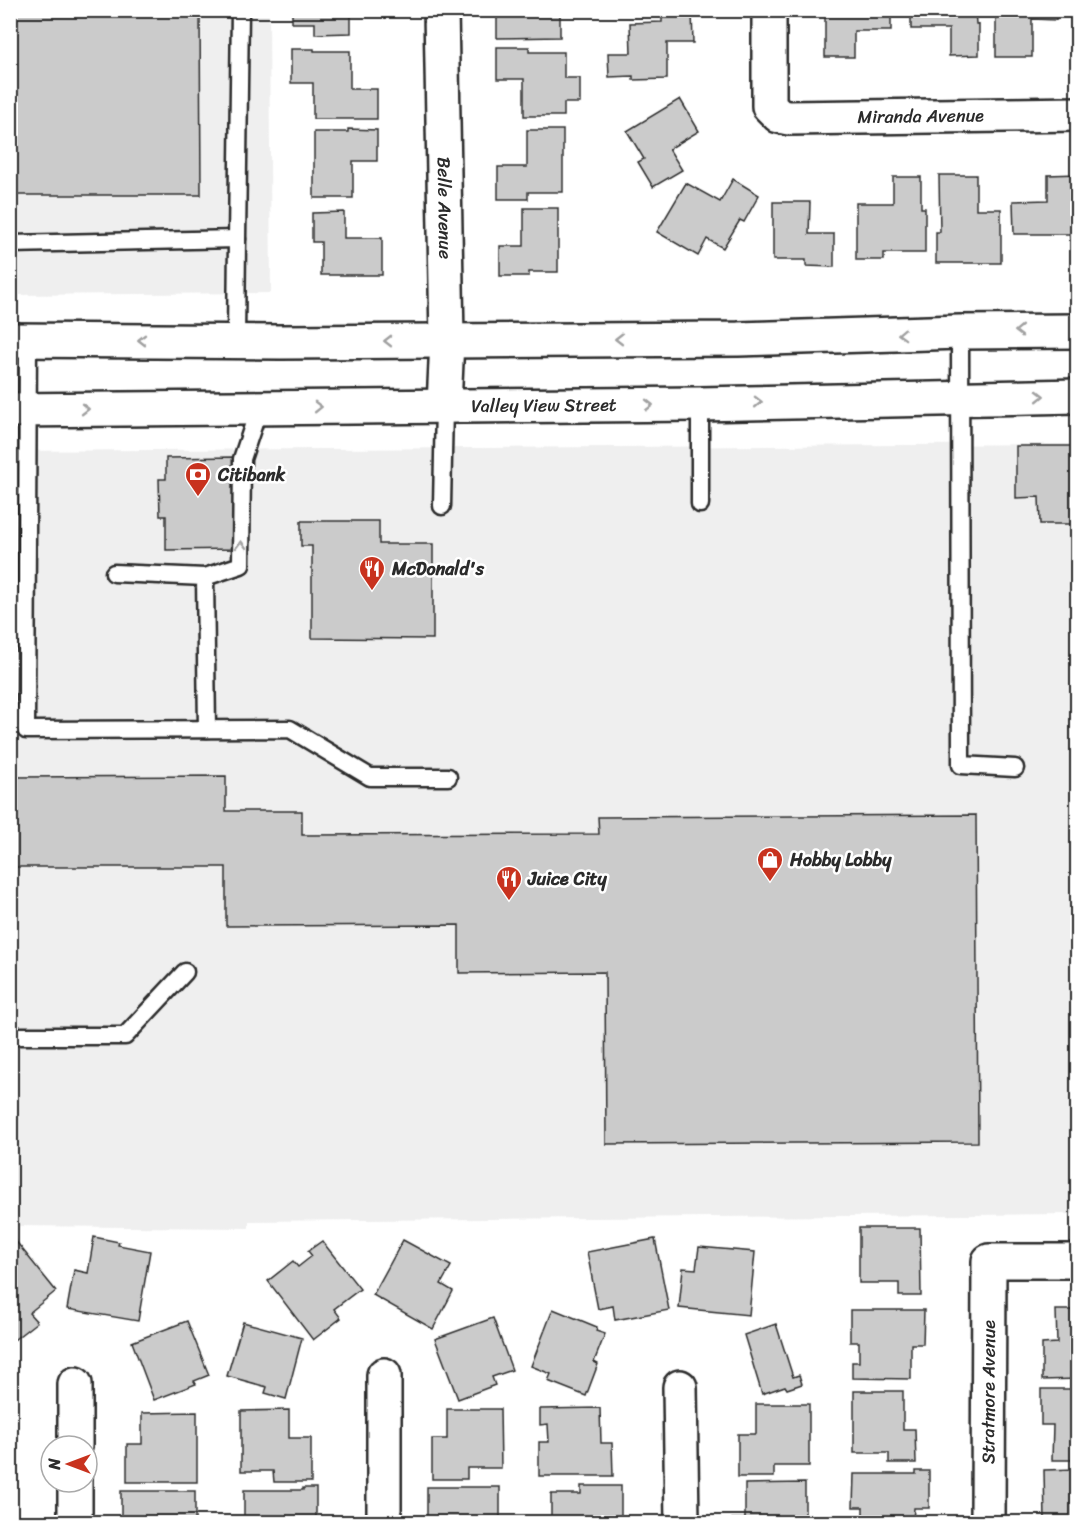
<svg xmlns="http://www.w3.org/2000/svg" width="1088" height="1533" viewBox="0 0 1088 1533" font-family="Sriracha,sans-serif">
  <style>
    .built { fill: #efefef }
    .building { fill: #cbcbcb; stroke: #2b2b2b; stroke-width: 1.5 }
    .lines { fill: none; stroke-linecap: round; stroke-linejoin: round }
    .service-casing { stroke: #2b2b2b; stroke-width: 21 }
    .minor-casing { stroke: #2b2b2b; stroke-width: 38 }
    .primary-casing { stroke: #2b2b2b; stroke-width: 38 }
    .service { stroke: #fff; stroke-width: 16 }
    .minor { stroke: #fff; stroke-width: 33 }
    .primary { stroke: #fff; stroke-width: 33 }
    .oneway { stroke: #a0a0a0 }
    .labels { text-anchor: middle; stroke-width: 5; stroke-linejoin: round; paint-order: stroke }
    .street-label { font-size: 18px; fill: #2b2b2b; stroke: #fff }
    .poi-label { font-size: 18px; font-weight: bold; fill: #2b2b2b; stroke: #fff; text-anchor: start }
  </style>
  <rect width="100%" height="100%" fill="#fff"/>
  <filter id="ink" filterUnits="userSpaceOnUse"><feTurbulence type="fractalNoise" baseFrequency=".0167" numOctaves="2"/><feDisplacementMap in="SourceGraphic" scale="12" xChannelSelector="R" yChannelSelector="G"/><feConvolveMatrix kernelMatrix="1 2 1 2 8 2 1 2 1" color-interpolation-filters="sRGB"/></filter>
  <g filter="url(#ink)">
    <g class="built">
      <polygon points="10,11 269,11 271,293 11,295"/>
      <polygon points="1077,444 1077,1214 249,1221 249,1228 11,1226 10,451"/>
    </g>
    <g class="building">
      <polygon points="10,10 200,10 201,195 16,195 16,120 10,120"/>
      <polygon points="292,10 351,10 351,33 315,34 315,23 292,23"/>
      <polygon points="497,10 560,10 560,37 497,38"/>
      <polygon points="825,10 891,10 891,31 854,31 854,57 825,57"/>
      <polygon points="911,10 975,10 976,24 979,24 979,55 949,56 949,29 911,29"/>
      <polygon points="996,10 1056,10 1056,20 1032,19 1032,57 996,57"/>
      <polygon points="662,12 692,12 693,43 667,43 667,79 633,80 633,76 609,77 608,53 631,53 630,23 662,22"/>
      <polygon points="497,47 529,47 529,52 564,52 564,78 580,78 580,103 564,103 564,116 524,116 524,79 497,79"/>
      <polygon points="291,49 314,49 314,51 350,51 350,89 377,89 377,119 313,119 313,83 291,83"/>
      <polygon points="680,99 699,131 669,149 682,170 653,187 638,162 644,159 627,131"/>
      <polygon points="348,129 377,130 377,161 353,161 353,198 314,198 314,132 348,132"/>
      <polygon points="527,130 563,130 563,192 528,192 528,199 498,199 498,167 527,167"/>
      <polygon points="1078,174 1078,238 1071,238 1071,234 1014,234 1013,201 1048,200 1048,175"/>
      <polygon points="939,175 976,175 976,209 1001,209 1001,263 936,263 936,232 940,232"/>
      <polygon points="893,177 921,177 921,208 925,208 925,253 884,253 884,260 856,260 856,203 893,203"/>
      <polygon points="733,179 759,195 744,222 740,220 723,248 707,239 698,256 657,232 686,183 720,202"/>
      <polygon points="773,202 810,202 809,234 834,234 834,267 806,266 806,260 773,260"/>
      <polygon points="524,208 558,208 558,272 529,272 529,276 500,276 500,246 524,246"/>
      <polygon points="344,212 344,238 382,238 382,275 321,275 321,242 312,242 312,213"/>
      <polygon points="1016,446 1078,446 1078,524 1040,524 1039,497 1016,498"/>
      <polygon points="235,457 236,549 166,550 166,516 160,516 159,479 166,479 166,458"/>
      <polygon points="301,521 379,521 379,544 433,544 433,639 312,638 312,546 301,546"/>
      <polygon points="226,776 226,811 302,811 302,835 599,834 598,817 976,815 978,1142 606,1144 605,972 459,973 459,925 226,926 226,867 10,867 10,777"/>
      <polygon points="859,1228 920,1228 921,1296 899,1296 899,1283 859,1283"/>
      <polygon points="94,1237 119,1242 118,1245 150,1251 138,1321 67,1309 74,1270 88,1273"/>
      <polygon points="14,1239 56,1291 29,1313 37,1322 10,1343 10,1243"/>
      <polygon points="655,1239 669,1310 615,1320 613,1306 598,1309 587,1252"/>
      <polygon points="403,1240 451,1266 441,1284 453,1291 433,1329 373,1295"/>
      <polygon points="322,1241 360,1289 334,1309 341,1318 313,1340 268,1281 293,1261 298,1267 312,1256 308,1251"/>
      <polygon points="699,1247 755,1252 749,1315 679,1308 683,1268 696,1269"/>
      <polygon points="553,1309 597,1327 596,1331 605,1334 594,1362 598,1364 586,1396 548,1381 551,1374 531,1366"/>
      <polygon points="850,1310 924,1310 923,1344 911,1344 911,1379 852,1378 852,1362 859,1362 859,1342 850,1342"/>
      <polygon points="1056,1310 1078,1310 1078,1379 1042,1380 1042,1344 1057,1343"/>
      <polygon points="493,1318 512,1370 492,1377 495,1385 458,1399 435,1339"/>
      <polygon points="187,1321 209,1375 194,1381 196,1384 154,1400 132,1342"/>
      <polygon points="243,1322 302,1338 286,1399 265,1393 267,1387 227,1376"/>
      <polygon points="776,1324 793,1377 799,1375 802,1384 787,1389 785,1386 762,1394 744,1335"/>
      <polygon points="1041,1389 1078,1389 1078,1460 1052,1460 1053,1425 1041,1425"/>
      <polygon points="854,1391 903,1391 903,1429 915,1429 916,1463 889,1463 889,1453 854,1453"/>
      <polygon points="756,1404 809,1404 809,1466 774,1466 774,1477 738,1477 738,1434 756,1434"/>
      <polygon points="600,1408 601,1443 612,1443 613,1476 539,1476 539,1442 549,1442 548,1424 540,1425 540,1409"/>
      <polygon points="447,1409 500,1409 501,1468 467,1468 467,1479 432,1479 432,1439 447,1439"/>
      <polygon points="289,1410 289,1438 311,1438 311,1482 274,1482 273,1471 241,1471 241,1411"/>
      <polygon points="197,1412 197,1482 127,1482 127,1444 142,1444 142,1413"/>
      <polygon points="1078,1469 1078,1522 1045,1522 1044,1470"/>
      <polygon points="916,1471 929,1471 929,1508 914,1508 913,1522 863,1522 863,1507 853,1507 854,1474 916,1474"/>
      <polygon points="805,1483 805,1522 732,1522 732,1519 745,1519 745,1484"/>
      <polygon points="581,1486 621,1486 621,1522 551,1522 551,1494 581,1494"/>
      <polygon points="427,1487 500,1487 500,1521 427,1522"/>
      <polygon points="303,1488 316,1488 316,1522 244,1522 244,1490 303,1490"/>
      <rect x="121" y="1491" width="74" height="31"/>
    </g>
    <g class="lines">
      <defs>
        <g id="service">
          <polyline points="237,239 240,10"/>
          <polyline points="10,244 237,239 236,341"/>
          <polyline points="960,332 961,765 1015,768"/>
          <polyline points="28,340 26,730 290,729 370,777 448,777"/>
          <polyline points="700,404 700,504"/>
          <polyline points="442,506 444,406"/>
          <polyline points="114,573 205,577 207,729"/>
          <polyline points="205,577 241,565 242,459 259,408"/>
          <polyline points="10,1036 125,1036 185,972"/>
        </g>
        <g id="minor">
          <path id="s1" d="M441 10 447 340 444 406"/>
          <path id="s2" d="M769 10V106L779 116 788 118 1078 114"/>
          <polyline points="384,1375 384,1522"/>
          <polyline points="75,1384 75,1446"/>
          <polyline points="680,1387 682,1522"/>
          <polyline points="75,1482 75,1522"/>
          <path id="s3" d="M988 1522 989 1261H1078"/>
        </g>
        <g id="primary">
          <polyline points="10,340 281,342 738,339 960,332 1078,331"/>
          <path id="s4" d="M10 410 700 404 1078 396"/>
        </g>
      </defs>
      <use href="#service" class="service-casing"/>
      <use href="#minor" class="minor-casing"/>
      <use href="#primary" class="primary-casing"/>
      <use href="#service" class="service"/>
      <use href="#minor" class="minor"/>
      <use href="#primary" class="primary"/>
    </g>
    <defs><path id="oneway-chevron" d="M-2-3.5L2.5 0L-2 3.5" fill="none" stroke-width="1.6" stroke-linecap="round" stroke-linejoin="round" transform="scale(1.5)"/></defs>
    <g class="oneway">
      <use href="#oneway-chevron" transform="translate(1019 331) rotate(179)"/>
      <use href="#oneway-chevron" transform="translate(902 334) rotate(178)"/>
      <use href="#oneway-chevron" transform="translate(619 339) rotate(180)"/>
      <use href="#oneway-chevron" transform="translate(142 340) rotate(-180)"/>
      <use href="#oneway-chevron" transform="translate(388 341) rotate(180)"/>
      <use href="#oneway-chevron" transform="translate(1040 396) rotate(-1)"/>
      <use href="#oneway-chevron" transform="translate(758 402) rotate(-1)"/>
      <use href="#oneway-chevron" transform="translate(649 405)"/>
      <use href="#oneway-chevron" transform="translate(318 407) rotate(-1)"/>
      <use href="#oneway-chevron" transform="translate(85 409)"/>
      <use href="#oneway-chevron" transform="translate(241 545) rotate(-90)"/>
    </g>
  </g>
  <defs>
    <symbol id="bank-pin" viewBox="-11 -11 22 30"><path d="M0 17L-7.5 6A9.5 9.5 0 1 1 7.5 6Z" fill="#c8321e" stroke="#fff"/><path d="M-6-4H6V4H-6ZM0-2.3a2.3 2.3 0 1 0 0 4.6a2.3 2.3 0 1 0 0-4.6Z" fill="#fff"/></symbol>
    <symbol id="restaurant-pin" viewBox="-11 -11 22 30"><path d="M0 17L-7.5 6A9.5 9.5 0 1 1 7.5 6Z" fill="#c8321e" stroke="#fff"/><path d="M-5-6h1v4h1v-4h1v4h1v-4h1v5L-1.5 .5V6h-2V.5L-5-1ZM5-6V6H3V1.5H1.5Q1.5-4 5-6Z" fill="#fff"/></symbol>
    <symbol id="shop-pin" viewBox="-11 -11 22 30"><path d="M0 17L-7.5 6A9.5 9.5 0 1 1 7.5 6Z" fill="#c8321e" stroke="#fff"/><path d="M-5-2.5h2.3a2.7 3.5 0 0 1 5.4 0H5L5.5 6h-11ZM-1.5-2.5h3a1.5 2.3 0 0 0-3 0Z" fill="#fff"/></symbol>
  </defs>
  <g fill-rule="evenodd">
    <use href="#bank-pin" x="183" y="460" width="30" height="40"/>
    <use href="#restaurant-pin" x="357" y="554" width="30" height="40"/>
    <use href="#shop-pin" x="755" y="845" width="30" height="40"/>
    <use href="#restaurant-pin" x="494" y="864" width="30" height="40"/>
  </g>
  <g class="labels">
    <g class="street-label">
      <text dy="6" stroke="none"><textPath href="#s2" startOffset="252">Miranda Avenue</textPath></text>
      <text dy="6" stroke="none"><textPath href="#s1" startOffset="198">Belle Avenue</textPath></text>
      <text dy="6" stroke="none"><textPath href="#s4" startOffset="534">Valley View Street</textPath></text>
      <text dy="6" stroke="none"><textPath href="#s3" startOffset="130">Stratmore Avenue</textPath></text>
    </g>
    <g class="poi-label">
      <text x="218" y="481">Citibank</text>
      <text x="392" y="575">McDonald's</text>
      <text x="790" y="866">Hobby Lobby</text>
      <text x="528" y="885">Juice City</text>
    </g>
  </g>
  <rect width="1088" height="1533" fill="none" stroke="#fff" stroke-width="36"/>
  <rect x="18" y="18" width="1052" height="1497" fill="none" stroke="#2b2b2b" stroke-width="2" filter="url(#ink)"/>
  <g transform="translate(69 1464) rotate(270)"><circle r="28" fill="#ffffff" stroke="#aaaaaa" stroke-width="1.5"/>
  <path d="M0-4.5L10 22L0 15L-10 22Z" fill="#c8321e"/>
  <text y="-9" font-size="16" font-weight="bold" text-anchor="middle" fill="#2b2b2b">N</text>
  </g>
</svg>
